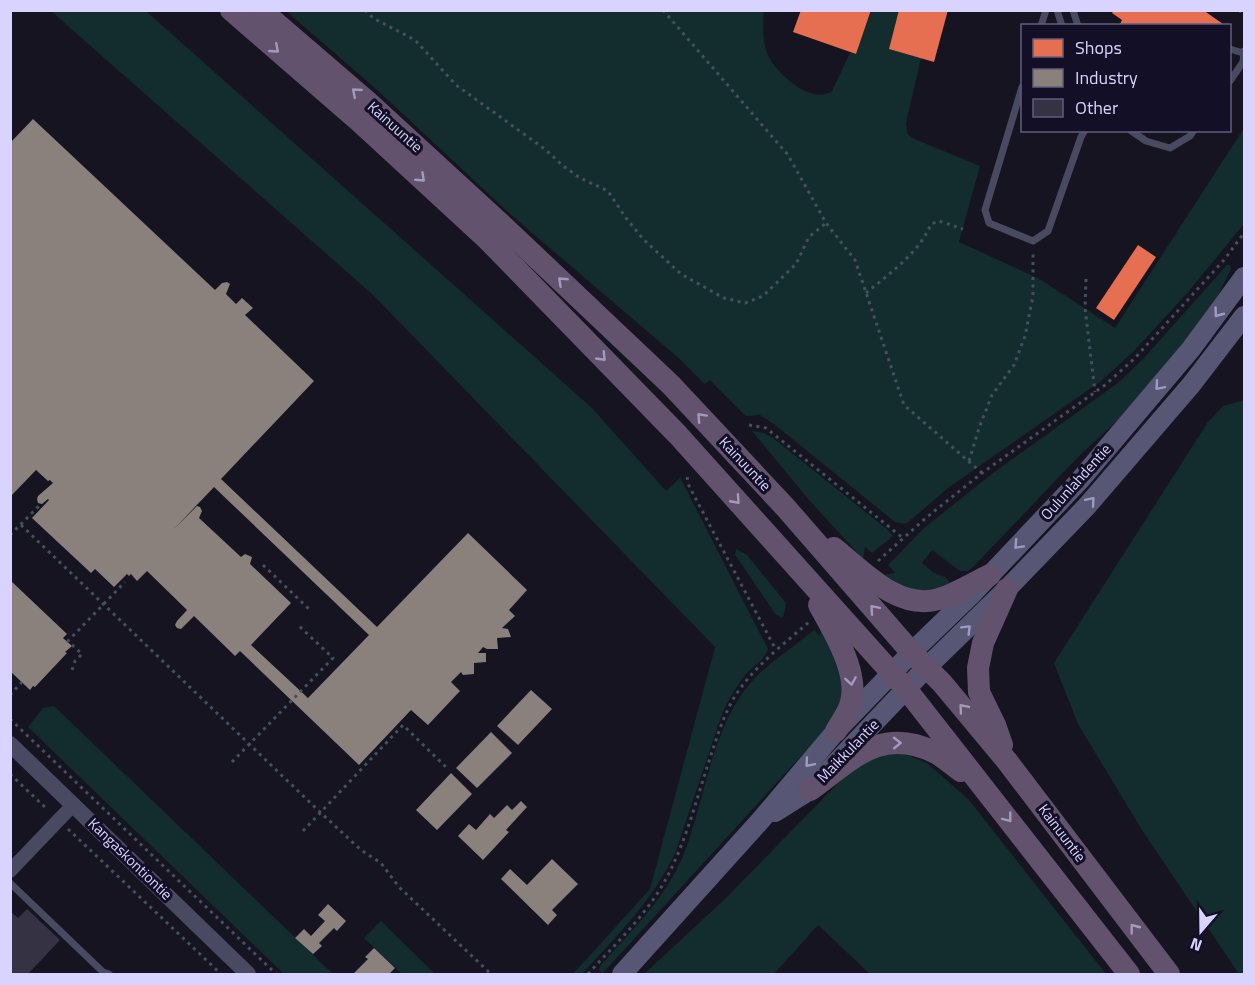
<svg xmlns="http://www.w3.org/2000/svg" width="1255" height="985" viewBox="0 0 1255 985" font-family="'Titillium Web',sans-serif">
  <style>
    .green { fill: #132c2d }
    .shops { fill: #e76f51 }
    .industry { fill: #8a817c; fill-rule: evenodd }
    .building { fill: #343243 }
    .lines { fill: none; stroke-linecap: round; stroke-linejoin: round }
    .path { stroke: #44505f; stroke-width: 3; stroke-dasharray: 3 4.5; stroke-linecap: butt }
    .service { stroke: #4a4962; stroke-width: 7 }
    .minor { stroke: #4a4962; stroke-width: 14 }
    .tertiary { stroke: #4a4962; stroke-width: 16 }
    .secondary { stroke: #575674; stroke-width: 20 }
    .trunk { stroke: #62526e; stroke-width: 22 }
    .oneway { stroke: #a39abe }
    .oneway2 { stroke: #9e9bc0 }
    .labels { text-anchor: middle; stroke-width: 6; stroke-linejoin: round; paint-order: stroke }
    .street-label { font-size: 15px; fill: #d9d4ff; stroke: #130f26 }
  </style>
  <rect width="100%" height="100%" fill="#161421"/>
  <g class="green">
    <path d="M51 11H146L592 408 666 491 680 478 686 489 768 649C765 660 754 666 746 674 737 685 730 698 723 711L676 851C654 899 618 935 582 974H573L650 889 715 647 373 295Z"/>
    <path d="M286 11H764C763 24 762 39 767 53 774 72 812 106 832 91L850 53 856 54 871 11H899L889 49 921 58 906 123 907 133 912 138 980 166 959 242 1038 278 1115 328 1244 128V224L1189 291 1134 351 1101 381 948 488 906 524 895 522 775 425 760 415 746 416 710 380 705 384 682 361 510 214 375 88Z"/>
    <path d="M1227 265H1230L1231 269 1218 295 1171 360 1118 420 1078 457 974 566 968 571H960L932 550 922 563 934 573 945 577 950 582 948 586C923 597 905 587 883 575L895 573 888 565 924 528 993 473 1119 382 1143 359Z"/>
    <polygon points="1244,400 1244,974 1239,974 1142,830 1078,724 1054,663 1208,422 1223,406"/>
    <polygon points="752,431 764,433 773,438 888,530 893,536 872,553 865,547 863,559 809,500"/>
    <polygon points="736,549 747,555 786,603 783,618 776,615 738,559 735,555"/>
    <path d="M821 626C830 644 845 674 843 694 840 713 824 729 813 743L602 974 599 969 601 965C631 931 665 899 683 856 706 799 711 725 754 679 771 661 795 646 814 630L820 636Z"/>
    <polygon points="54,706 333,974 284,974 28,727 43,708"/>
    <polygon points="893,753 905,754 927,763 969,800 1106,974 870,974 818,925 774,974 644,974 725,899 851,770 866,759"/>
    <polygon points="381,921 435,974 402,974 364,938"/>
  </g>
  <g class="shops">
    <polygon points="801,10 871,10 856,54 793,32"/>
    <polygon points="899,10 948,10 934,62 889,49"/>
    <polygon points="1114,10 1203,10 1223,24 1221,26 1119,26 1122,20 1112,13"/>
    <polygon points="1138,245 1156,257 1114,320 1096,308"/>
  </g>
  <g class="industry">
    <path d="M33 119 215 290 222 283 227 282 230 284 226 294 236 304 242 298 253 308 245 315 314 381 221 479 377 627 468 533 527 590 509 610 515 616 502 628 508 629 511 637 497 638 498 649H487L483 647 478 653H486V662L474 663V674L463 675 461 672 451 682 460 691 428 725 411 710 359 765 240 651 235 656 194 616 181 629 177 628 175 625 177 621 187 610 147 571 137 581 131 574 129 576 127 574 114 587 95 569 91 573 32 518 49 500 48 499 42 504 38 503 37 499 38 496 53 483 50 480 48 481 36 470 10 497V143ZM214 487 369 635 308 698 251 645 291 603 250 564 252 557 245 554 241 557 199 518 202 511 200 507 197 506 174 529Z"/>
    <polygon points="10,580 67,634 63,638 72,646 65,652 67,653 35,687 33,686 30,690 10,671"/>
    <polygon points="531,690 552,709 518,745 497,726"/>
    <polygon points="491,732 512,753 477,788 456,768"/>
    <polygon points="451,773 472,794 437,830 416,810"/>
    <polygon points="521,801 527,807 506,830 509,832 483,860 458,836 469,824 476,830 490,814 494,818 507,805 512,810"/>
    <polygon points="552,859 578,884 552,910 557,915 548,925 501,879 510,869 527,885"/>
    <polygon points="328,904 346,921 337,931 334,928 319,943 322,946 313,954 295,938 304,929 311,936 325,921 318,915"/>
    <polygon points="374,948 395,968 389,974 353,974 368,959 365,957"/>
  </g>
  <polygon class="building" points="27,909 60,940 28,974 10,974 10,911 18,918"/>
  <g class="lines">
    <g class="path">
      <polyline points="365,10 373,18 415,40 456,85 546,150 562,165 580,178 608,191 626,218 643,239 681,274 724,298 745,303 763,296 796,264 809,237 826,223"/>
      <polyline points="663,10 788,155 826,223 855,260 904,405 982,473"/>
      <polyline points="1239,10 1244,15"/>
      <polyline points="1086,279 1085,308 1095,392"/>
      <path d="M866 293C890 273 919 253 931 224L939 221 963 229"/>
      <polyline points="749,425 766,428 903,538"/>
      <polyline points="969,461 979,428 992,395 1014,365 1025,336 1033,296 1033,252"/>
      <polyline points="687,477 689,486 776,650"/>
      <polyline points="21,525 321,813 361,850 381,863 399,887 491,974"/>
      <polyline points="10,535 40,505"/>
      <polyline points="878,561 927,517 982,473 1105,385 1134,359 1224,260 1244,233"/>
      <polyline points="263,565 311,611"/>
      <polyline points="72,670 75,661 82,654 68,641 125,582"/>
      <polyline points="10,695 22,682"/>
      <polyline points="10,719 276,974"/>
      <polyline points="232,762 333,658 298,625"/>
      <polyline points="10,774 48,810"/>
      <polyline points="68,829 221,974"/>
      <polyline points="303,831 403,725 449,770"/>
      <path d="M588 974C617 942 651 911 670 871 688 835 698 794 711 755 718 734 725 711 737 693 756 665 784 644 809 622"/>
    </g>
    <g class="service">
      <polyline points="1057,10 1062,26"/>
      <polyline points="1073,10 1078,26"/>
      <polyline points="1041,26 1046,10"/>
      <polyline points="1230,49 1243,53"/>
      <polyline points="1230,81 1243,62 1244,51"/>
      <polyline points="1022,87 985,210 989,223 1033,241 1048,231 1081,137 1085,130"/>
      <polyline points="1130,130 1146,141 1170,148 1190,136 1194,130"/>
      <polyline points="10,883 103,972 109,974"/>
    </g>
    <polyline class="minor" points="10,871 73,805"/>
    <polyline class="tertiary" points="10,744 248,974"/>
    <g class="secondary">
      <polyline points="775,812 810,790 926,668 1007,589 1087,506 1191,385 1244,316"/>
      <polyline points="622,974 760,821 836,731 916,648 974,592 1080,480 1191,349 1244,277"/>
    </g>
    <g class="trunk">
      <polyline points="231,10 360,122 488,240 678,435 907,690 1129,974"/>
      <polyline points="261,10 368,102 502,225 671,385 786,508 912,653 942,683 1007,761 1169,974"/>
      <path d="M834 548C863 571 898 611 939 599 954 595 975 582 990 575"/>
      <path d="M819 605C833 630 859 672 851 702 849 712 841 722 836 731"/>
      <polyline points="1002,745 995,725 979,692 978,668 983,643 1007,589"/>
      <path d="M810 790C852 760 880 726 934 752 944 757 952 765 961 771"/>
    </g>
  </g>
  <defs><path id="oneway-chevron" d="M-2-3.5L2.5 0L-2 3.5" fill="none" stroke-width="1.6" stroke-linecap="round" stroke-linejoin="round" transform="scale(1.5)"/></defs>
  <g class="oneway">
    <use href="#oneway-chevron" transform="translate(275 49) rotate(41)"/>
    <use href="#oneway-chevron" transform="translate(356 92) rotate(-139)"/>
    <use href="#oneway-chevron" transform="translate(421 178) rotate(43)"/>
    <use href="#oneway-chevron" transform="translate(562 281) rotate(-137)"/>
    <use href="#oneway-chevron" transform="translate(602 357) rotate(46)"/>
    <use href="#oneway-chevron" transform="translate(701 417) rotate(-133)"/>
    <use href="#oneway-chevron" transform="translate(736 500) rotate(48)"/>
    <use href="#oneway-chevron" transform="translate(874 609) rotate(-131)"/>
    <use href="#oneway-chevron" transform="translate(851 681) rotate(81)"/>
    <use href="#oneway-chevron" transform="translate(963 708) rotate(-130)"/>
    <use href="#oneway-chevron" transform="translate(897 743) rotate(-1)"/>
    <use href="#oneway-chevron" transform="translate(1008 818) rotate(52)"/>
    <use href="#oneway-chevron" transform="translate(1134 928) rotate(-127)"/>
  </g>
  <g class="oneway2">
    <use href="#oneway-chevron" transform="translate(1218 313) rotate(127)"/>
    <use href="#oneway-chevron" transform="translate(1159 386) rotate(131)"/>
    <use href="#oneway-chevron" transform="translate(1091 501) rotate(-49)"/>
    <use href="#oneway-chevron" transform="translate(1018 545) rotate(133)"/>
    <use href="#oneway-chevron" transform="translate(967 629) rotate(-45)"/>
    <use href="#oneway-chevron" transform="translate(809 763) rotate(130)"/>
  </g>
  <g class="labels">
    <g class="street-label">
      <text transform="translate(395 127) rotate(42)" y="5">Kainuuntie</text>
      <text transform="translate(745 464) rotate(47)" y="5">Kainuuntie</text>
      <text transform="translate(1076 482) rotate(-48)" y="5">Oulunlahdentie</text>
      <text transform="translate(848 751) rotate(-46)" y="5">Maikkulantie</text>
      <text transform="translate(1062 833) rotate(53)" y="5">Kainuuntie</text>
      <text transform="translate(130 859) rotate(44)" y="5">Kangaskontiontie</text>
    </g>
  </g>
  <rect width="1255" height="985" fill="none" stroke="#d9d4ff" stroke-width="24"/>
  <rect x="1021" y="24" width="210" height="108" fill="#130f26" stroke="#625e7d" stroke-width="1.5"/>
  <rect x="1033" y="39" width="30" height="18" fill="#e76f51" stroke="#625e7d" stroke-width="1.5"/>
  <text x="1075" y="54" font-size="18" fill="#d9d4ff">Shops</text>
  <rect x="1033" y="69" width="30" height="18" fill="#8a817c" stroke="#625e7d" stroke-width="1.5"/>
  <text x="1075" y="84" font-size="18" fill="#d9d4ff">Industry</text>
  <rect x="1033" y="99" width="30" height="18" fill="#343243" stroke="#625e7d" stroke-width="1.5"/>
  <text x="1075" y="114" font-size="18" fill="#d9d4ff">Other</text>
  <g transform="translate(1201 931) rotate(200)" stroke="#130f26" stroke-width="4.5" paint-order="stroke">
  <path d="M0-4.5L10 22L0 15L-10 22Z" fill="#d9d4ff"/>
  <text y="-9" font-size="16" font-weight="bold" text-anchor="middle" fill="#d9d4ff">N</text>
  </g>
</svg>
